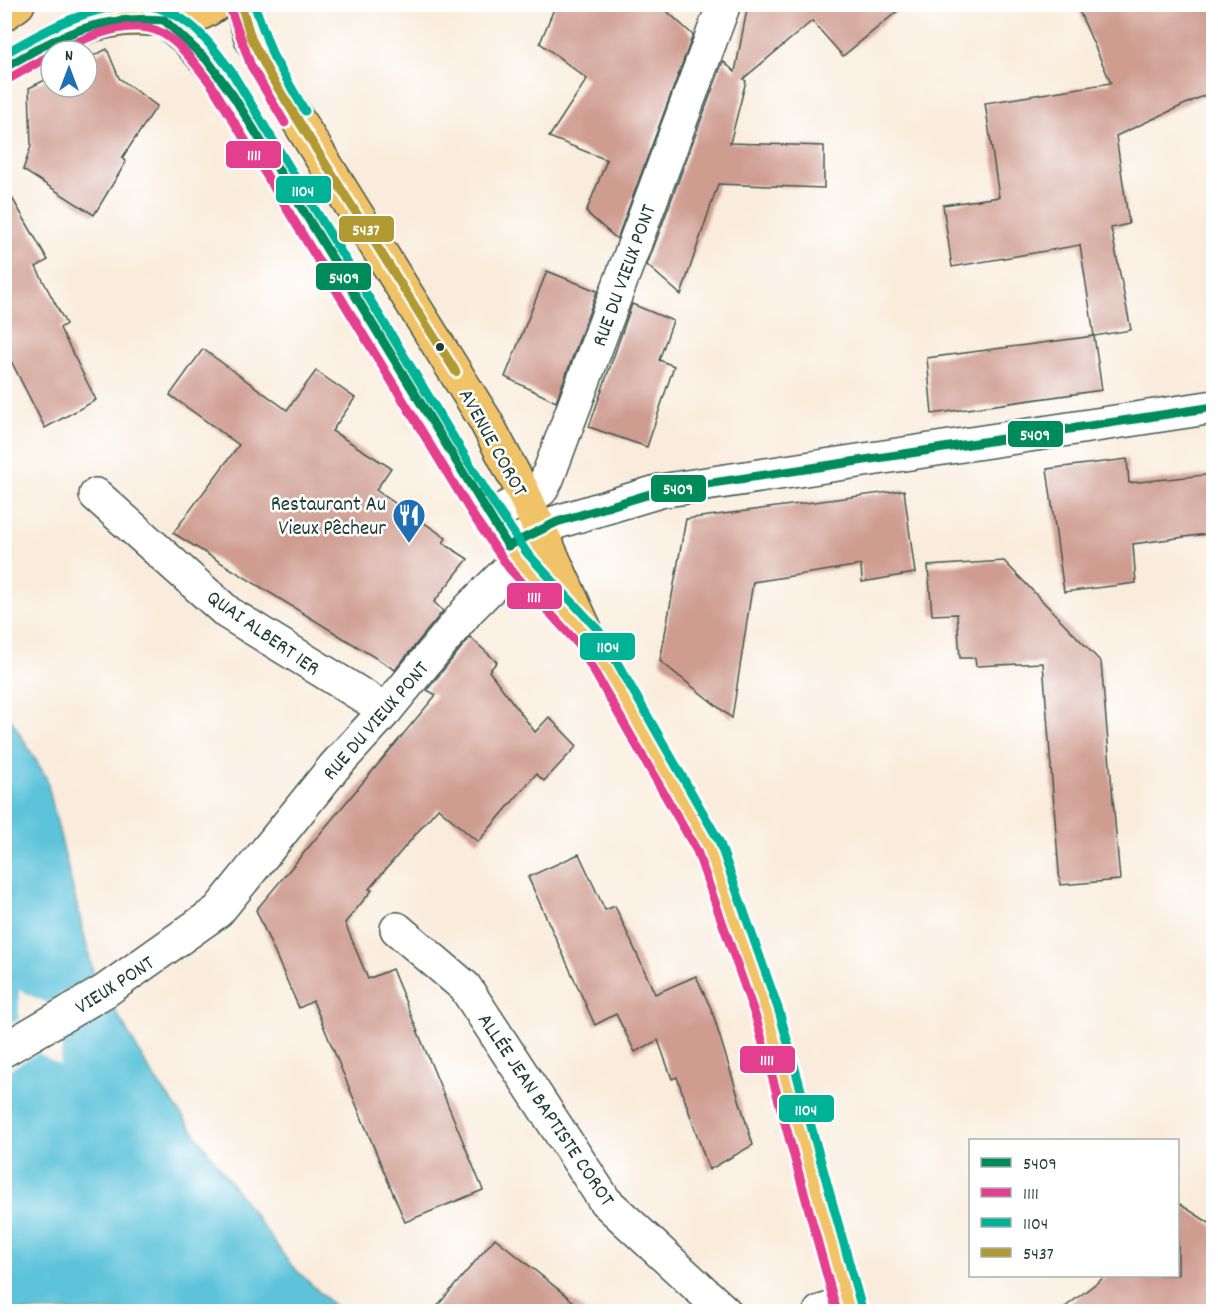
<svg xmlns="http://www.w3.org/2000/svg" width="1218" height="1316" viewBox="0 0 1218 1316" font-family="Dekko,sans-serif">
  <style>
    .water { fill: #5dc3da; stroke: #3e8087; stroke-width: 1.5 }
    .pier { fill: #f9ecdc }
    .building { fill: #cf9c90 }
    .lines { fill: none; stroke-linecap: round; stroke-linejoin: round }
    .minor-casing { stroke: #40574d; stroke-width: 36 }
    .major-casing { stroke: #40574d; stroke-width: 36 }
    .minor { stroke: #fff; stroke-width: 33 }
    .major { stroke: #f1c369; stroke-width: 33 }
    .bus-1-casing { stroke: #fff; stroke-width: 14 }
    .bus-2-casing { stroke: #fff; stroke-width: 14 }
    .bus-3-casing { stroke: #fff; stroke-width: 14 }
    .bus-4-casing { stroke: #fff; stroke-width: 14 }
    .bus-1 { stroke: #008b5b; stroke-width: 9 }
    .bus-2 { stroke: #e43f8e; stroke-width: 9 }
    .bus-3 { stroke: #00b397; stroke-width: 9 }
    .bus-4 { stroke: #b19a31; stroke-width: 9 }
    .bus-dot { fill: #1f3d34; stroke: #fff; stroke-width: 2 }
    .labels { text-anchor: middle; stroke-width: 5; stroke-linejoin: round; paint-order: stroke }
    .street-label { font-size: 21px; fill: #1f3d34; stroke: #fff }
    .poi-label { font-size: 21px; fill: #1f3d34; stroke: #fff; text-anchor: end }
    .line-badge { stroke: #fff; stroke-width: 2 }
    .badge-label { font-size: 16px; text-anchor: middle; font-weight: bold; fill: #fff }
  </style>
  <rect width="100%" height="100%" fill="#fff"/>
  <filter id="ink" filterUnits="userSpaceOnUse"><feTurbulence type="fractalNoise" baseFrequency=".0167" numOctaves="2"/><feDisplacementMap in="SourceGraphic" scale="12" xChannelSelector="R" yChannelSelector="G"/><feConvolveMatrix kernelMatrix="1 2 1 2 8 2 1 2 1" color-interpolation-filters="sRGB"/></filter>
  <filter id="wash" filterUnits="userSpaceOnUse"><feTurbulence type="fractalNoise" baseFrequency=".008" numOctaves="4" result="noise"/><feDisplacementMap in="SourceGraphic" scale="24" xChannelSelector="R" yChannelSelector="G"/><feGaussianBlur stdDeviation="1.35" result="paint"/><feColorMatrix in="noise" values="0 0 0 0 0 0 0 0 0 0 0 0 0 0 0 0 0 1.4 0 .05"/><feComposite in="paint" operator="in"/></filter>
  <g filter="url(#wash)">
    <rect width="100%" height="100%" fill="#f9ecdc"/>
    <polygon class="water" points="4,708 46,777 93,972 151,1073 291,1265 339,1311 5,1311"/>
    <polygon class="pier" points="95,974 115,1008 63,1038 60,1065 38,1053 5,1072 5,1028 19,1019 19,990 47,1003"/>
    <g id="blocks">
      <g class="building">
        <polygon points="556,4 659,4 693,35 617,239 586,212 607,160 549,137 587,79 540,43"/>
        <polygon points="748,4 906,4 843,56 812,21 743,79 746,81 730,143 824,146 824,188 718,184 681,295 647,265 723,61 735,72"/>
        <polygon points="1076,4 1214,4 1214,91 1116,136 1129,224 1111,228 1131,330 1094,336 1102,390 932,414 927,358 1094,336 1080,245 952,267 943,205 999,197 985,103 1111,83"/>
        <polygon points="107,49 119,78 157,106 122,158 126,162 94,215 23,170 31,146 29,88 51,77 51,87 87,87 87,59"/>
        <polygon points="4,184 48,260 36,267 66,324 60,328 96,400 45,428 4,347"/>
        <polygon points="547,271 597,291 556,402 505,377"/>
        <polygon points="632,304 673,321 659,360 674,366 647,447 589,427"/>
        <polygon points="203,349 287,410 316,371 355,398 332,431 391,468 376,490 446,538 443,543 468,559 434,602 443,611 395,670 173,533 239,445 170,395"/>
        <polygon points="1127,459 1129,483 1214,474 1214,533 1133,544 1136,583 1064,592 1047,469"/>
        <polygon points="904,490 915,573 862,582 861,565 753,582 732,718 660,661 686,519"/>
        <polygon points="1004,561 1101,662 1120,880 1060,885 1043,663 976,666 975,658 960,658 957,614 932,615 928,566"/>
        <polygon points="470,637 497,662 489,671 535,732 549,717 577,746 544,781 536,774 478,842 438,808 369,889 372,890 345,923 368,979 392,969 483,1190 405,1222 313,1001 299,1008 256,910 436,695 427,690"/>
        <polygon points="579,854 605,910 615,906 655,994 696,976 712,1011 753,1145 709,1170 677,1077 672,1079 658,1040 635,1052 616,1014 595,1025 528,877"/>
        <polygon points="1178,1203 1214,1226 1214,1311 1060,1311 1107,1275 1178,1275"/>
        <polygon points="495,1238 585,1311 433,1311"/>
      </g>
    </g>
  </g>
  <g filter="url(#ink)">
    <use href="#blocks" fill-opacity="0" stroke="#40574d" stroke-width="1.5"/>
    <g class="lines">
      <defs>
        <g id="minor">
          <polyline points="96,495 228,613 386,710"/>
          <polyline points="489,517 541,490 547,479 724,4"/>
          <polyline points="515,542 557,522 660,491 1214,407"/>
          <polyline points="397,929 465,987 605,1201 725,1312"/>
          <polyline points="4,1050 105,991 218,911 334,767 386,710 469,609 518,560 542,546"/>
          <polyline points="820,1312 847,1304"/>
        </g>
        <g id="major">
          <polyline points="241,4 251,38 271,77 485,420 523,492 589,638 708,846 767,1014 850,1312"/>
          <polyline points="4,14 18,4"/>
          <path d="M153 19C177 22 196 19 216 4"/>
          <polyline points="164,20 186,38 221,77 484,510 518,560 568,615"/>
          <path d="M4 68C54 39 92 14 153 19"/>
        </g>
      </defs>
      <use href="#minor" class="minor-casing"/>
      <use href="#major" class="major-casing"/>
      <use href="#minor" class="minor"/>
      <use href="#major" class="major"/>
      <defs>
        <g id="bus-1">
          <polyline points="164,20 207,60 234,97 508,546"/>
          <path d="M4 68C60 35 98 15 164 20"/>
          <polyline points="508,546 557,522 660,491 1214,407"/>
        </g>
        <g id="bus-2">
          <polyline points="230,8 251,66 285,123"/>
          <path d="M59 51C86 37 132 17 162 33 182 44 197 67 211 84L474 517 509 568 579 645 697 851 756 1018 837 1312"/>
          <polyline points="10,78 51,55"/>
        </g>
        <g id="bus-3">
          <path d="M143 4C187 12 205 37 231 71L494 504 527 553 599 631 719 841 779 1011 862 1309"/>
          <polyline points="254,4 273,56 305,111"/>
          <path d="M4 54C47 29 88 6 138 4"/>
        </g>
        <polyline id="bus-4" points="241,4 251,38 271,77 456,372"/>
      </defs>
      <use href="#bus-1" class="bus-1-casing"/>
      <use href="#bus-2" class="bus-2-casing"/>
      <use href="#bus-3" class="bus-3-casing"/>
      <use href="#bus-4" class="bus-4-casing"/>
      <use href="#bus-1" class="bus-1"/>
      <use href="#bus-2" class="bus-2"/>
      <use href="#bus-3" class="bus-3"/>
      <use href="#bus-4" class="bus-4"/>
    </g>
  </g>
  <defs>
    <symbol id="restaurant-pin" viewBox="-11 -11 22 30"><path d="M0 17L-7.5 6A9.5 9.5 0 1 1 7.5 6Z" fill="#1f6fb2" stroke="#fff"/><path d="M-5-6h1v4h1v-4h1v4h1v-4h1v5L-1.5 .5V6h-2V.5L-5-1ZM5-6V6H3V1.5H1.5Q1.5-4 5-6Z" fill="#fff"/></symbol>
  </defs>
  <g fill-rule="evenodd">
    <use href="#restaurant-pin" x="390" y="496" width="38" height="52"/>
  </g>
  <circle class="bus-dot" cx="440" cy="347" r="5"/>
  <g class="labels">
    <g class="street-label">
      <text transform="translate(623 275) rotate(-70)" y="7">RUE DU VIEUX PONT</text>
      <text transform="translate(494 442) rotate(61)" y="7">AVENUE COROT</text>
      <text transform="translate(264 632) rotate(35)" y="7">QUAI ALBERT 1ER</text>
      <text transform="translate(375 720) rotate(-49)" y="7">RUE DU VIEUX PONT</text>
      <text transform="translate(114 984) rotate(-33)" y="7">VIEUX PONT</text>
      <text transform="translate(547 1109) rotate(56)" y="7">ALLÉE JEAN BAPTISTE COROT</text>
    </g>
    <g class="poi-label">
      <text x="386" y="510">Restaurant Au<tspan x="386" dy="24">Vieux Pêcheur</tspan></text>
    </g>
  </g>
  <g class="line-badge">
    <rect x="225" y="140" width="57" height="29" rx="6" fill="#e43f8e"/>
    <rect x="275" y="175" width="57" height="29" rx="6" fill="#00b397"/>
    <rect x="338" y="215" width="57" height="28" rx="6" fill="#b19a31"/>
    <rect x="315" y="262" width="57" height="29" rx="6" fill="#008b5b"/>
    <rect x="1007" y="420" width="57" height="28" rx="6" fill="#008b5b"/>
    <rect x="650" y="474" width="57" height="29" rx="6" fill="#008b5b"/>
    <rect x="506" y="582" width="57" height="28" rx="6" fill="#e43f8e"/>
    <rect x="579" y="632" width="57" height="29" rx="6" fill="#00b397"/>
    <rect x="739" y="1045" width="57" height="29" rx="6" fill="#e43f8e"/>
    <rect x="778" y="1094" width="57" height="29" rx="6" fill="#00b397"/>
  </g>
  <g class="badge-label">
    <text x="254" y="160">1111</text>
    <text x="303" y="196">1104</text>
    <text x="366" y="235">5437</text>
    <text x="344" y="283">5409</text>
    <text x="1035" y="440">5409</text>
    <text x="678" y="494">5409</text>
    <text x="534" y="602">1111</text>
    <text x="608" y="652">1104</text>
    <text x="767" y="1065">1111</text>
    <text x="806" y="1115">1104</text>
  </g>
  <rect width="1218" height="1316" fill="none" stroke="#fff" stroke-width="24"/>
  <rect x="969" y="1139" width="210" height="138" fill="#ffffff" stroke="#a5b1ae" stroke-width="1.5"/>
  <rect x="981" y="1158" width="30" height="9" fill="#008b5b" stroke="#a5b1ae" stroke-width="1.5"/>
  <text x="1023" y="1169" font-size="18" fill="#1f3d34">5409</text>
  <rect x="981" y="1188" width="30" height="9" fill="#e43f8e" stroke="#a5b1ae" stroke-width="1.5"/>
  <text x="1023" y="1199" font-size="18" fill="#1f3d34">1111</text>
  <rect x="981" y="1218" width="30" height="9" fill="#00b397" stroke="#a5b1ae" stroke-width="1.5"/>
  <text x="1023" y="1229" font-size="18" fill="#1f3d34">1104</text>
  <rect x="981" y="1248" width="30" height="9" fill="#b19a31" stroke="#a5b1ae" stroke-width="1.5"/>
  <text x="1023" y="1259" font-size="18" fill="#1f3d34">5437</text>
  <g transform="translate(69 69)"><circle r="28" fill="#ffffff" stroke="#a5b1ae" stroke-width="1.5"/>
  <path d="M0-4.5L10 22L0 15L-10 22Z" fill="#1f6fb2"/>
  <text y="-9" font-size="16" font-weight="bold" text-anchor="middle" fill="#1f3d34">N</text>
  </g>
</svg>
